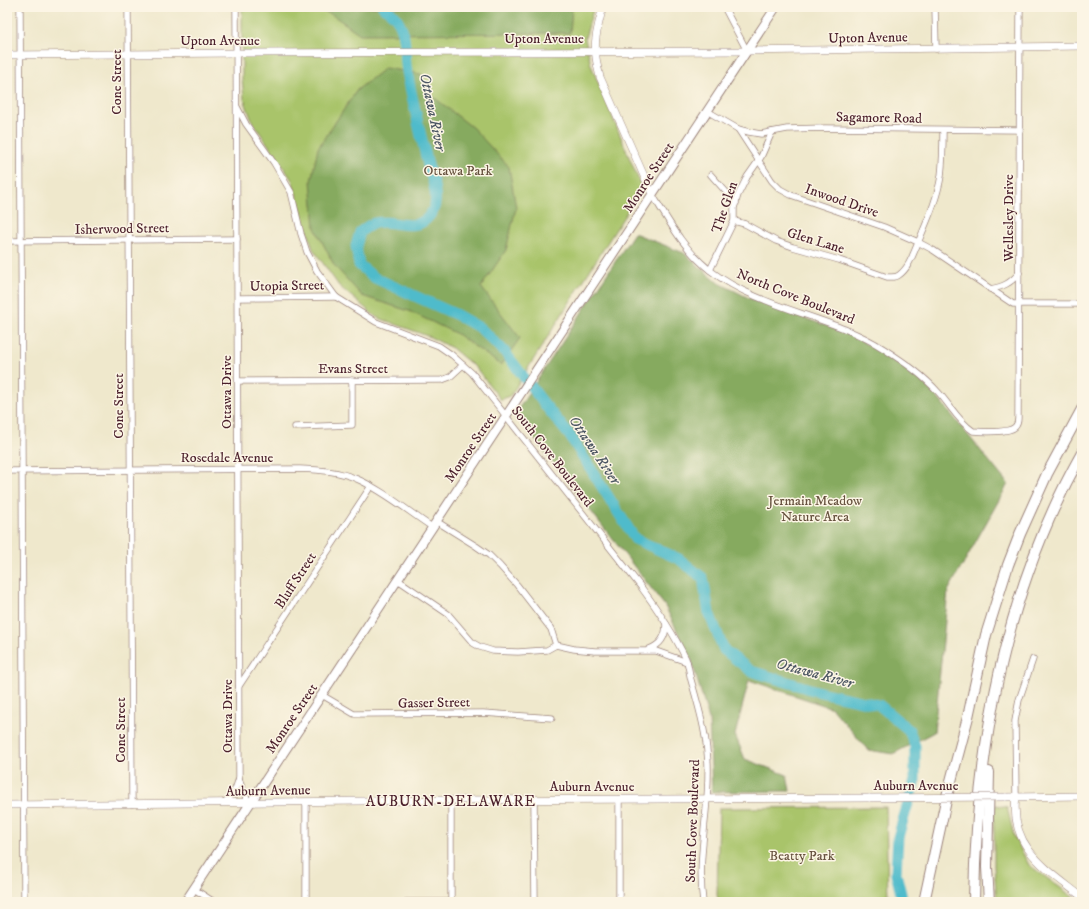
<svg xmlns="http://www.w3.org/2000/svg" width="1089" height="909" viewBox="0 0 1089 909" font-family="'IM FELL DW Pica',serif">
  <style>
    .green { fill: #a9c46b; stroke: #7a724b }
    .forest { fill: #86aa5f; stroke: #686445 }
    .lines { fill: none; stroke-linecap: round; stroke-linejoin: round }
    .river { stroke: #50bbcb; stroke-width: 11 }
    .street-casing { stroke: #9c847c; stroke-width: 7 }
    .secondary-casing { stroke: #9c847c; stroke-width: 8 }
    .primary-casing { stroke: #9c847c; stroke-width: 10 }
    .highway-casing { stroke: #9c847c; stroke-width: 12 }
    .street { stroke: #fff; stroke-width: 5.5 }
    .secondary { stroke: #fff; stroke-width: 7 }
    .primary { stroke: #fff; stroke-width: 8 }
    .highway { stroke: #fff; stroke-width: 10 }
    .secondary-bridge-casing { stroke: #9c847c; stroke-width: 8; stroke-linecap: butt }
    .secondary-bridge { stroke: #fff; stroke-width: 7 }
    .labels { text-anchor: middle; stroke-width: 3; stroke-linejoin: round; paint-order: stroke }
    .street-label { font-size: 14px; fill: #4a1f2b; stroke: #fcf5e5 }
    .park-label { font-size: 14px; fill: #66513e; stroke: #fcf5e5 }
    .water-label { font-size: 15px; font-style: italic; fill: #4c5663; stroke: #fcf5e5 }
    .neighbourhood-label { font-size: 15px; letter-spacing: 1px; fill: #4a1f2b; stroke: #fcf5e5 }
  </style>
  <rect width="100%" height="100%" fill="#fcf5e5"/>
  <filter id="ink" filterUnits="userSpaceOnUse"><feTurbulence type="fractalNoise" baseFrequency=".025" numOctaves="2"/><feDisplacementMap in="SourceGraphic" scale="8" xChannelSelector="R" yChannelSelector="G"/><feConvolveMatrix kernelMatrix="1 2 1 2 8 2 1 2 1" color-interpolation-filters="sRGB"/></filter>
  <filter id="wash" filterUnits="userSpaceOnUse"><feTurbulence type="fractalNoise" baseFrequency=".012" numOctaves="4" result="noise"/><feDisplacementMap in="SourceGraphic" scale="16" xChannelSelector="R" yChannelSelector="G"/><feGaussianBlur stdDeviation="0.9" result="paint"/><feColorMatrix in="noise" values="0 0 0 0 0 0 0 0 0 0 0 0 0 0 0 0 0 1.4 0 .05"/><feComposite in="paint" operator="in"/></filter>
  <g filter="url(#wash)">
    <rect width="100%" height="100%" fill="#efe8cc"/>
    <g class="green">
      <polygon points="242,7 594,7 585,38 591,65 642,188 511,395 501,400 476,368 452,348 430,337 376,317 339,286 313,249 292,180 252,121 244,99 242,79"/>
      <polygon points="995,805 1007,807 1014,836 1029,865 1080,902 997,902 994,867 994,809"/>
      <polygon points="886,807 888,902 719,902 717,895 719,808"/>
    </g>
    <g class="forest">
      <polygon points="309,7 572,7 570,33 360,34 331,14"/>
      <polygon points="385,68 421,74 431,95 473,128 509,167 516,208 506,250 481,287 520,338 501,365 457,334 409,311 362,296 334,265 315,228 311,181 318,148 357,90"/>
      <polygon points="634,233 684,253 717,282 749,298 843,332 880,351 913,372 937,397 1008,484 948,591 934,732 893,754 868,750 832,708 749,680 735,735 745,759 787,775 790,791 712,792 709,719 691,659 665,606 515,414"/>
    </g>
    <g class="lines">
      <path class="river" d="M383 7C393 13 398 18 402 29 407 43 404 57 407 71 413 104 421 136 429 169 433 180 439 199 433 210 419 237 395 218 375 223 370 224 364 229 360 232L356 246 359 265 375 278 457 315 480 328 504 351 545 405 570 436 635 539 679 559 703 578 709 613 724 650 751 671 820 692 879 705 909 730 915 746V780L898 837 896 873 903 902"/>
    </g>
  </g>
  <g filter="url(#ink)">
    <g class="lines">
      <defs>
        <g id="street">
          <polyline points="20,7 24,902"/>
          <polyline points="128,7 132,804"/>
          <polyline points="236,7 239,778 243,792 250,803"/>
          <polyline points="724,7 747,51"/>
          <polyline points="935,7 936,49"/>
          <path d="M237 107 246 124 274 163 291 192 301 234 307 252 317 271 336 297 376 322 439 346 452 355 472 373 641 587C658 610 674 634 686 659 689 666 689 673 691 680 700 711 709 742 708 775 708 817 697 860 703 902"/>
          <polyline points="707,111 738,129 772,181 780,189 791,195 884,227 918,242 933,250 1013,304 1082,304"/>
          <polyline points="738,129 749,132 761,134 787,129 825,128 1020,130"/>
          <polyline points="711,175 736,203"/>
          <path d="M652 194C669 222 685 251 711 271 762 310 831 315 884 349 904 362 923 375 939 393 950 405 959 422 973 431 983 432 1009 433 1015 427 1018 424 1018 421 1018 418L1020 7"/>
          <path d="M734 221 745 224 776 241 793 247 839 260 887 277C892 277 896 278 899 275 909 268 913 254 918 243 927 221 937 200 941 176 943 160 943 145 943 130"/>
          <polyline points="7,241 237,239"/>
          <polyline points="710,270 734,221 734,208 738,195 747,177 761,157 772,132"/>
          <path d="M990 289C1003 287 1011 283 1019 273"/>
          <polyline points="238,298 336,297"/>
          <polyline points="238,381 442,380 450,377 463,365"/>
          <polyline points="295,427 352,425 352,380"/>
          <path d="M7 471 300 469C320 470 339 471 357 479 383 490 409 512 432 527"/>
          <polyline points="436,521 476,546 489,555 500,566 517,585 551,629 556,645"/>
          <polyline points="398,580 448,614 473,643 480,647 493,651 518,652 547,650 556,645 574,649 595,651 656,651 687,662"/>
          <path d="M649 649C661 645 666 636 666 624"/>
          <polyline points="239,686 371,486"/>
          <polyline points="322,695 354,714 483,713 552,718"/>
          <polyline points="1016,796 1015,721 1019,700 1033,659"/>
          <polyline points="619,799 619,902"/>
          <polyline points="534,800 535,902"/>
          <path d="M224 802C233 797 236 788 239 778"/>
          <polyline points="306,803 306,902"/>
          <polyline points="194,889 214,902"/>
          <polyline points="406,902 451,902"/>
          <polyline points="451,902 451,800"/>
        </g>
        <g id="secondary">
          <path d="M603 7C595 36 592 48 600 77L652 194"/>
          <polyline points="7,55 237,53 747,51 1082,46"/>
          <path d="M1016 796C1009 848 1047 869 1082 897"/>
          <polyline points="1005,797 1082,796"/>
          <polyline points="7,805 451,800 870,798"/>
        </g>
        <polyline id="primary" points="185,902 776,7"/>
        <g id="highway">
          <polyline points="989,772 987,867 989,902"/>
          <polyline points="924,902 947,796 968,717 986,635 1008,565 1020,534 1047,474 1082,409"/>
          <path d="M974 902C976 746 1005 590 1082 453"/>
        </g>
      </defs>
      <use href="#street" class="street-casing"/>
      <use href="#secondary" class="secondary-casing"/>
      <use href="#primary" class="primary-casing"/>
      <use href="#highway" class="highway-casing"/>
      <use href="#street" class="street"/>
      <use href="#secondary" class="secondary"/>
      <use href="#primary" class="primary"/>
      <use href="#highway" class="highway"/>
      <defs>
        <polyline id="secondary-bridge" points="870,798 1005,797"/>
      </defs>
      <use href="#secondary-bridge" class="secondary-bridge-casing"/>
      <use href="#secondary-bridge" class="secondary-bridge"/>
    </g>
  </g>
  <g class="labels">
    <g class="street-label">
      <text transform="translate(868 37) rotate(-1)" y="5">Upton Avenue</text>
      <text x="544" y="43">Upton Avenue</text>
      <text x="220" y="45">Upton Avenue</text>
      <text transform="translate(116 82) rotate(-90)" y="5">Cone Street</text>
      <text transform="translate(879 117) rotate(1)" y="5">Sagamore Road</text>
      <text transform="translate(648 177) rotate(-57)" y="5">Monroe Street</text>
      <text transform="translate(842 200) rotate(19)" y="5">Inwood Drive</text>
      <text transform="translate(724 207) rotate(-71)" y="5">The Glen</text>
      <text transform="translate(1008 218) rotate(-90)" y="5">Wellesley Drive</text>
      <text transform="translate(122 228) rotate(-1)" y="5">Isherwood Street</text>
      <text transform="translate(816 240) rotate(17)" y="5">Glen Lane</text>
      <text transform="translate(287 285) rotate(-1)" y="5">Utopia Street</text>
      <text transform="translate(796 296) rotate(22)" y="5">North Cove Boulevard</text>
      <text x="353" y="373">Evans Street</text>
      <text transform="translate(226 392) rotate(-90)" y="5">Ottawa Drive</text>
      <text transform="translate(118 406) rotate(-90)" y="5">Cone Street</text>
      <text transform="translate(470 447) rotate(-56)" y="5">Monroe Street</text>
      <text transform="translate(553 456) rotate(52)" y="5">South Cove Boulevard</text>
      <text x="227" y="462">Rosedale Avenue</text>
      <text transform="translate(295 580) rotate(-57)" y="5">Bluff Street</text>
      <text transform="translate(434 702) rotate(-1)" y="5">Gasser Street</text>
      <text transform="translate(227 716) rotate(-90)" y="5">Ottawa Drive</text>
      <text transform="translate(291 718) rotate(-56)" y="5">Monroe Street</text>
      <text transform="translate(120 730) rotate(-90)" y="5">Cone Street</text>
      <text x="916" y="790">Auburn Avenue</text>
      <text x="592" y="791">Auburn Avenue</text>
      <text transform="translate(268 790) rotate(-1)" y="5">Auburn Avenue</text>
      <text transform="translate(692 821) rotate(-88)" y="5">South Cove Boulevard</text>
    </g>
    <g class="park-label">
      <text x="458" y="175">Ottawa Park</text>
      <text x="815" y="505">Jermain Meadow<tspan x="815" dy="16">Nature Area</tspan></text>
      <text x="802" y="860">Beatty Park</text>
    </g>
    <g class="water-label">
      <text transform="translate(433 112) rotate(78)" y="5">Ottawa River</text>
      <text transform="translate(595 450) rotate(56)" y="5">Ottawa River</text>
      <text transform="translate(815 673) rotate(15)" y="5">Ottawa River</text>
    </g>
    <g class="neighbourhood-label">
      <text x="451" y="806">AUBURN-DELAWARE</text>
    </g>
  </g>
  <rect width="1089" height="909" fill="none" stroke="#fcf5e5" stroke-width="24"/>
</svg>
